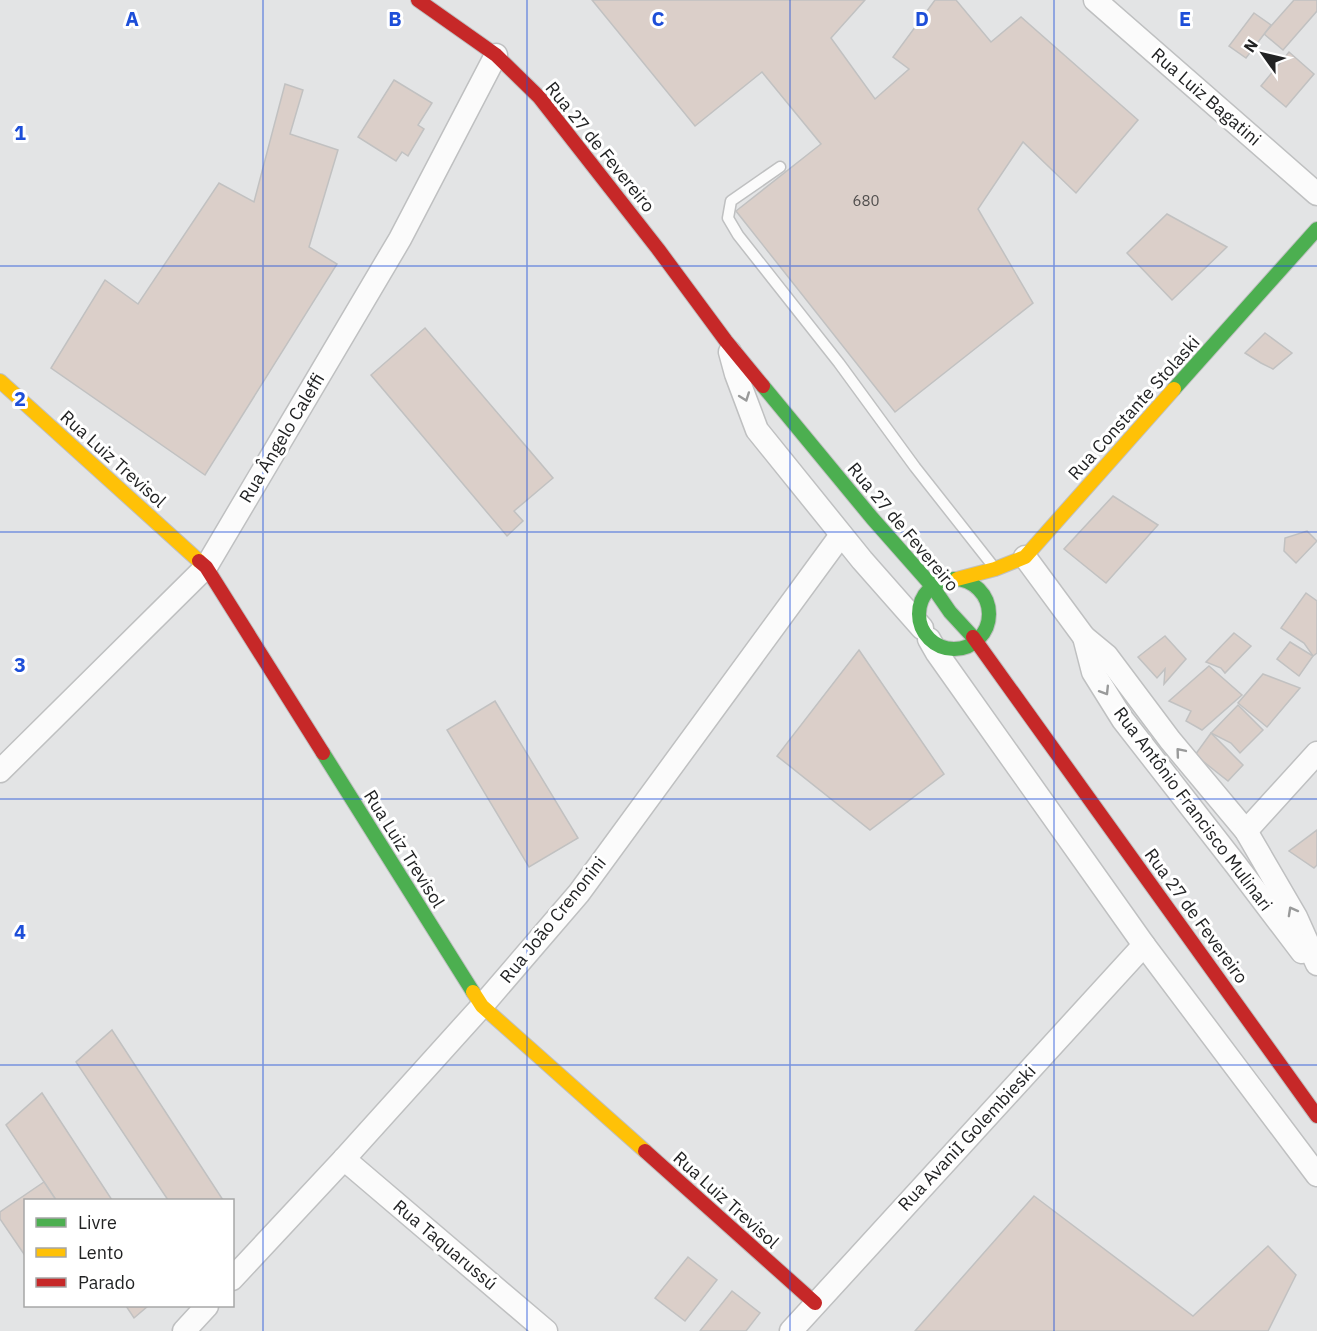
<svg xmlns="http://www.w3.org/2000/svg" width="1317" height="1331" viewBox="0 0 1317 1331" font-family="'IBM Plex Sans',sans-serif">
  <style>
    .building { fill: #dbcfc9; stroke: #c1c1c1; stroke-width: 1.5 }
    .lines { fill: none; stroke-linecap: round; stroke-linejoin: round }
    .lane-casing { stroke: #bfc0c1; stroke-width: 13 }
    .street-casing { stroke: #bfc0c1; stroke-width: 25 }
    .fast-casing { stroke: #bfc0c1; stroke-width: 16 }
    .slow-casing { stroke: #bfc0c1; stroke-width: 16 }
    .jam-casing { stroke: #bfc0c1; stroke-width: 16 }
    .lane { stroke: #fbfbfb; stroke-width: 10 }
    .street { stroke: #fbfbfb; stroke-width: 22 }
    .fast { stroke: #4caf50; stroke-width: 14 }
    .slow { stroke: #ffc107; stroke-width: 14 }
    .jam { stroke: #c62828; stroke-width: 14 }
    .oneway { stroke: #999a9a }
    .grid { fill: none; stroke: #1d4ed8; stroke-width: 1.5; stroke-opacity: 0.55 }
    .labels { text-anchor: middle; stroke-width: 6; stroke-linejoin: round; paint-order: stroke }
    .number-label { font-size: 15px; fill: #504e4d }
    .street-label { font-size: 18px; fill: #222324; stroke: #fff }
    .grid-label { font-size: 20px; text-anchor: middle; font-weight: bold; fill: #1d4ed8; stroke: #fff; stroke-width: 6; stroke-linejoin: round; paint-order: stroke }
  </style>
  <rect width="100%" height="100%" fill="#e3e4e5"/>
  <g class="building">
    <polygon points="592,0 865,0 831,38 875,99 909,69 893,57 935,0 956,0 991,42 1021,17 1138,120 1076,193 1023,142 978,209 1033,303 895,412 736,211 821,144 762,72 695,126"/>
    <polygon points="1294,0 1317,0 1317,11 1283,50 1264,34"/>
    <polygon points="1254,13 1271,25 1246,58 1229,46"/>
    <polygon points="1289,52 1314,74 1286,107 1261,86"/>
    <polygon points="394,80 432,103 418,125 424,129 408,156 402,152 396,161 358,137"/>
    <polygon points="285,84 303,90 290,134 338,150 309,247 337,264 205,475 51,368 105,280 138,304 219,183 254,202"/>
    <polygon points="1167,214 1227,247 1172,300 1127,253"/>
    <polygon points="425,328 553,478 514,511 523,521 507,536 371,375"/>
    <polygon points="1265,333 1292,353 1273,369 1261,363 1245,353"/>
    <polygon points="1113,496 1158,525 1106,583 1064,549"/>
    <polygon points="1307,531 1317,541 1296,563 1284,551 1285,538"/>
    <polygon points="1306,593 1317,601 1317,653 1313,656 1304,643 1281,628"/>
    <polygon points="1234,633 1251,646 1225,673 1221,668 1206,662"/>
    <polygon points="1165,636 1186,659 1164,684 1165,669 1157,678 1138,657"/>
    <polygon points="1290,642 1313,656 1299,676 1277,659"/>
    <polygon points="859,650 944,774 870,830 777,756"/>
    <polygon points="1209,666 1242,695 1202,730 1186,721 1191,711 1169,701"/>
    <polygon points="1263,674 1300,688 1267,727 1238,703"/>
    <polygon points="495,701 578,838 529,867 447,730"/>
    <polygon points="1238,705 1263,730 1240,753 1231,743 1211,733"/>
    <polygon points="1211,733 1243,765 1228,781 1195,755"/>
    <polygon points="1317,830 1317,865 1314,868 1289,851"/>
    <polygon points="112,1030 223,1200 168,1200 76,1062"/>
    <polygon points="42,1093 112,1200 56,1200 6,1125"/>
    <polygon points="44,1182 56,1200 26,1200 26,1257 0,1219 0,1212"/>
    <polygon points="1034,1196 1193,1316 1268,1246 1296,1275 1268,1331 915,1331"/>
    <polygon points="688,1257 717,1280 685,1321 655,1298"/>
    <polygon points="732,1291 760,1313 746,1331 700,1331"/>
    <polygon points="126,1306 148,1306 134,1318"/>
  </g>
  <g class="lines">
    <defs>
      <polyline id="lane" points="780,167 731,201 728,218 738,235 839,363 915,467 993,566"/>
      <g id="street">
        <polyline points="1095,0 1317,194"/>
        <polyline points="730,352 736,374 757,430 862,560 922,628"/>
        <polyline points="1025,557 1084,637 1107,656 1170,740 1246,831 1296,917 1317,964"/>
        <polyline points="1084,637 1093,672 1123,720 1236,865 1302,952"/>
        <polyline points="929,639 937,653 1144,945 1317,1175"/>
        <polyline points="0,771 206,567 400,239 496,55"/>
        <polyline points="1246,831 1317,753"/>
        <polyline points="344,1159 546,1331"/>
        <polyline points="232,1279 344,1159 482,1006 579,893 841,535"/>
        <polyline points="184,1331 207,1306"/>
        <polyline points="791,1331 1144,945"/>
      </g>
      <g id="fast">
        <polyline points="763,386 872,518 932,586 950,612 973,637"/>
        <polyline points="1174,389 1317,229"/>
        <circle cx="954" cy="614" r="35"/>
        <polyline points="323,753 473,992"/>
      </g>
      <g id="slow">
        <polyline points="0,381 199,561"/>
        <polyline points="957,579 995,569 1025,557 1174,389"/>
        <polyline points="473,992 482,1006 645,1151"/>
      </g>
      <g id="jam">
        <polyline points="418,0 496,55 539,97 658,249 726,341 763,386"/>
        <polyline points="199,561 206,567 323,753"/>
        <polyline points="973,637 1317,1116"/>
        <polyline points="645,1151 815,1303"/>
      </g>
    </defs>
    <use href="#lane" class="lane-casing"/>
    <use href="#street" class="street-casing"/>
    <use href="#fast" class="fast-casing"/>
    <use href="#slow" class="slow-casing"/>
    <use href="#jam" class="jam-casing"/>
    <use href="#lane" class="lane"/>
    <use href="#street" class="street"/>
    <use href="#fast" class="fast"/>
    <use href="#slow" class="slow"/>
    <use href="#jam" class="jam"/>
  </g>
  <defs><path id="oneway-chevron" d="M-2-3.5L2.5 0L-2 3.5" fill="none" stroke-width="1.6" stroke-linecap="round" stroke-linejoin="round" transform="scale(1.5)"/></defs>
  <g class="oneway">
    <use href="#oneway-chevron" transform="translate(745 397) rotate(70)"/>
    <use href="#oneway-chevron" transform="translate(1105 691) rotate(58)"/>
    <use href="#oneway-chevron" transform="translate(1180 752) rotate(-130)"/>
    <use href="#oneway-chevron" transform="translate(1292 911) rotate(-119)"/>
  </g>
  <path class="grid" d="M263 0V1331M527 0V1331M790 0V1331M1054 0V1331M0 266H1317M0 532H1317M0 799H1317M0 1065H1317"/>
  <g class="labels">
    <g class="number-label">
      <text x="866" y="206">680</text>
    </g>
    <g class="street-label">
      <text transform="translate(1206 97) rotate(41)" y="6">Rua Luiz Bagatini</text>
      <text transform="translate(600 147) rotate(51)" y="6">Rua 27 de Fevereiro</text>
      <text transform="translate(1134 408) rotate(-48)" y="6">Rua Constante Stolaski</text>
      <text transform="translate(282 438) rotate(-59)" y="6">Rua Ângelo Caleffi</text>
      <text transform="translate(113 459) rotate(42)" y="6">Rua Luiz Trevisol</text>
      <text transform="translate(903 527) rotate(50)" y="6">Rua 27 de Fevereiro</text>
      <text transform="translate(1193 809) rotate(53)" y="6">Rua Antônio Francisco Mulinari</text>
      <text transform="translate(404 849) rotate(58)" y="6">Rua Luiz Trevisol</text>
      <text transform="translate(1196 916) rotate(54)" y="6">Rua 27 de Fevereiro</text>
      <text transform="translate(553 920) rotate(-51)" y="6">Rua João Crenonini</text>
      <text transform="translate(967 1138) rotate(-47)" y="6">Rua AvaniI Golembieski</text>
      <text transform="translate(726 1200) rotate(42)" y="6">Rua Luiz Trevisol</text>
      <text transform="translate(445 1245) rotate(40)" y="6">Rua Taquarussú</text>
    </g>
  </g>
  <g class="grid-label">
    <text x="132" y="26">A</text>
    <text x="395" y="26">B</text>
    <text x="658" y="26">C</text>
    <text x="922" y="26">D</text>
    <text x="1185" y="26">E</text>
    <text x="20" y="140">1</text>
    <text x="20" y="406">2</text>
    <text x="20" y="672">3</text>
    <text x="20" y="939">4</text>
  </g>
  <rect x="24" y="1199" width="210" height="108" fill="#ffffff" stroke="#a7a7a7" stroke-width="1.5"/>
  <rect x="36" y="1218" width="30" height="9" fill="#4caf50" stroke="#a7a7a7" stroke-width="1.5"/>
  <text x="78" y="1229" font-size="18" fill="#222324">Livre</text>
  <rect x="36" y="1248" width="30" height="9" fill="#ffc107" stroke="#a7a7a7" stroke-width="1.5"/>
  <text x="78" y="1259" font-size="18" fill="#222324">Lento</text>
  <rect x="36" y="1278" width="30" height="9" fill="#c62828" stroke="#a7a7a7" stroke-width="1.5"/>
  <text x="78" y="1289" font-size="18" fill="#222324">Parado</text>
  <g transform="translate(1263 54) rotate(304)" stroke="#ffffff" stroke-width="4.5" paint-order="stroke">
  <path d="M0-4.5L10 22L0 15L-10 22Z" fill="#222324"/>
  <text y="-9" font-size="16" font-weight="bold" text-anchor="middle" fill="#222324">N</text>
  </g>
</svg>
